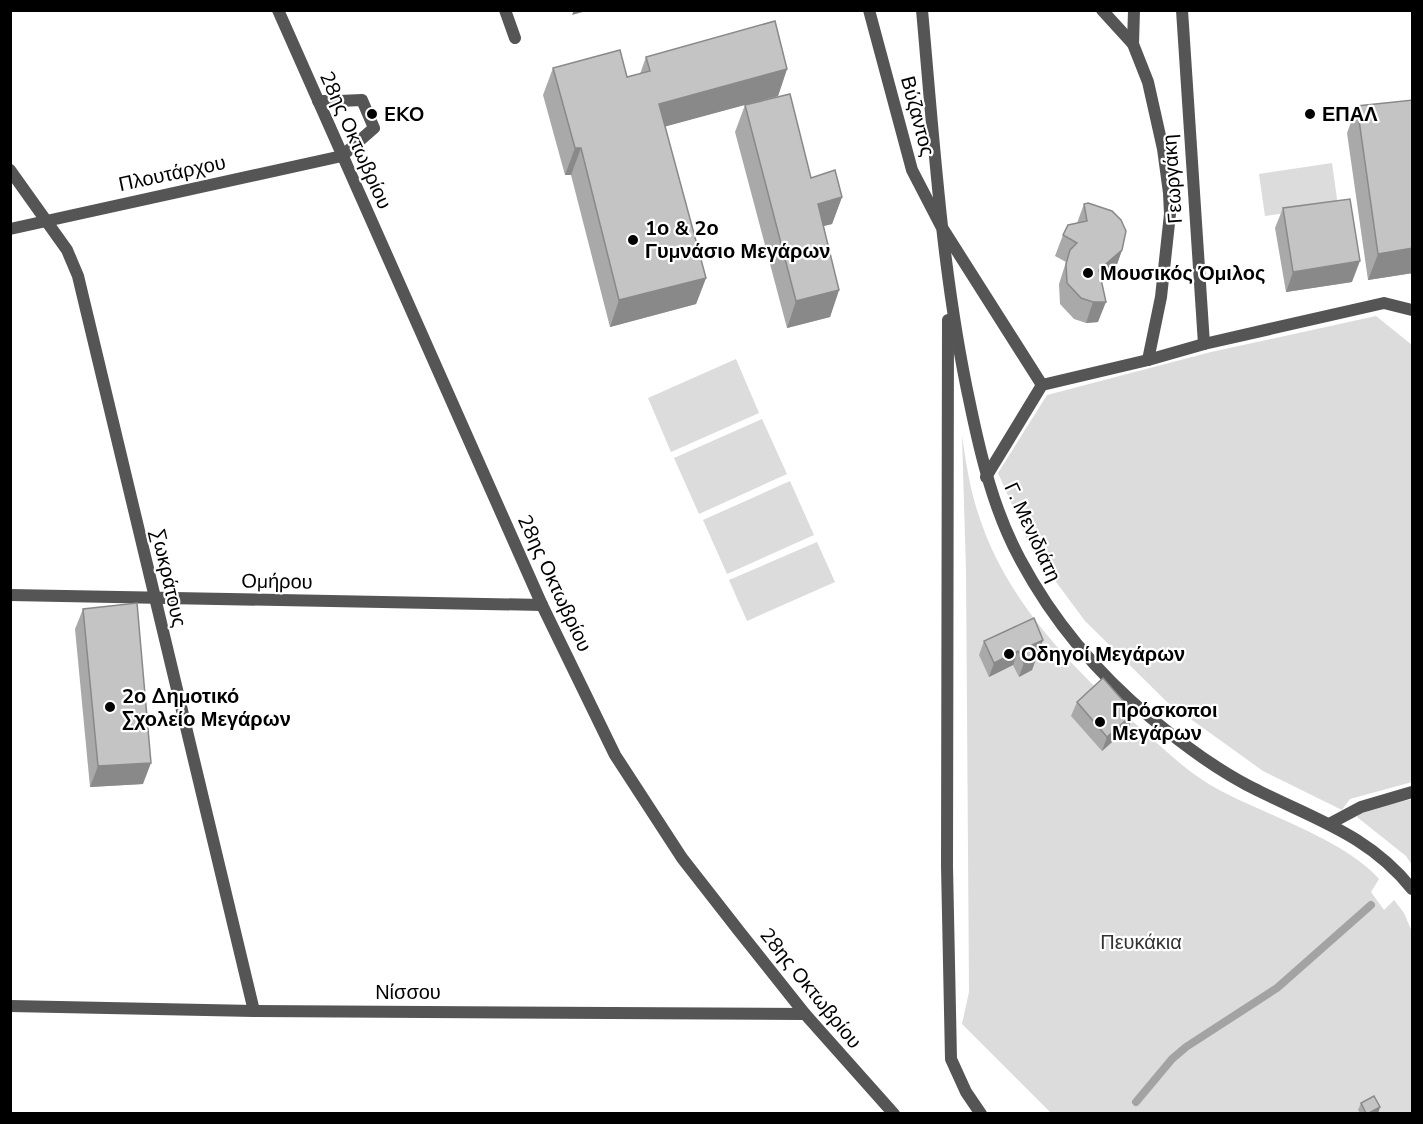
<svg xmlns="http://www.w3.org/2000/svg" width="1423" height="1124" viewBox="0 0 1423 1124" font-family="'Nunito Sans',sans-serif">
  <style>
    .green { fill: #dcdcdc }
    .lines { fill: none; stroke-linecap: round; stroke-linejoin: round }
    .stream { stroke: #a3a3a3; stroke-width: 8 }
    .service { stroke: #555; stroke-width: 12 }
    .minor { stroke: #555; stroke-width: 12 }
    .tertiary { stroke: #555; stroke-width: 12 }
    .wall { fill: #a9a9a9 }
    .shaded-wall { fill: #898989 }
    .building { fill: #c4c4c4; stroke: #898989; stroke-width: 1.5 }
    .poi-dot { fill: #000; stroke: #fff; stroke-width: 2 }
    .labels { text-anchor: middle; stroke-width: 4.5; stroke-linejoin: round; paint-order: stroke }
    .poi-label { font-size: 20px; font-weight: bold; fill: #000; stroke: #fff; text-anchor: start }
    .street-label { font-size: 20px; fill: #000; stroke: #fff }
    .park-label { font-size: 20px; fill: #333; stroke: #fff }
  </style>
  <rect width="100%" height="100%" fill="#fff"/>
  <g class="green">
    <polygon points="1332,163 1338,206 1265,216 1259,174"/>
    <polygon points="1376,316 1412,345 1412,782 1350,799 1342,810 1263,771 1167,702 1085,621 1031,548 998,473 1047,395 1211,352"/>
    <polygon points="736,359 759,413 671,452 648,398"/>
    <polygon points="762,419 787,474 699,514 674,458"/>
    <path d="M962 436C966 463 970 490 979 516 1005 597 1067 663 1129 718 1159 744 1185 772 1221 791 1267 815 1346 841 1379 879L1371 892 1384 910 1394 900 1404 913 1412 932V1113H1051L962 1024 969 992 966 571Z"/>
    <polygon points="790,481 814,535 727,574 703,520"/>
    <polygon points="817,542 835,582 747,621 729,580"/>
    <polygon points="1412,799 1412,865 1406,856 1357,817 1361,811"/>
  </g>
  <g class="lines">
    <polyline class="stream" points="1136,1102 1172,1059 1186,1047 1277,988 1371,905"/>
    <g class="service">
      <polyline points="505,10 515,38"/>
      <polyline points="339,101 362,100 374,128 358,142"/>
      <polyline points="1331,823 1361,807 1412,792"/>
    </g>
    <g class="minor">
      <path d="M922 10C934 142 942 275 970 404 981 457 994 511 1020 559 1052 619 1098 674 1151 718 1181 743 1223 774 1259 791 1317 820 1370 836 1412 889"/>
      <polyline points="1102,10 1133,44"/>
      <polyline points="1134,10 1133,44 1148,82 1163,149 1169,193 1170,214 1161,297 1148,360"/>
      <polyline points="1182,10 1204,344"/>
      <polyline points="10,170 67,250 78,276 254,1011"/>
      <polyline points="10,229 342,156"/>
      <polyline points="943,229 1042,385"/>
      <polyline points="948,320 947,866 951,1059 966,1092 981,1114"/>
      <polyline points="986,477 1042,385 1148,360 1204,344 1384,303 1412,310"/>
      <polyline points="10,595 542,605"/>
      <polyline points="10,1006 254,1011 805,1014"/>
    </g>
    <g class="tertiary">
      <polyline points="278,10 542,605 615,755 682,858 739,931 805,1014 894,1114"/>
      <polyline points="869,10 912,170 941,226"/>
      <polyline points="318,101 339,101"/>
      <polyline points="342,156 358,142"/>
    </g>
  </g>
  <g class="wall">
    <polygon points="646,57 787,69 778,96 665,126 706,278 696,304 610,327 571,175 565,175 543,95 553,68 627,77 640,74"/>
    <polygon points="1413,100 1413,273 1368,280 1347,133 1357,106"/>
    <polygon points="745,105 811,178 842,197 832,224 823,226 839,290 830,317 787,328 735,132"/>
    <polygon points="1084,204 1122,250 1115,270 1102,282 1098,322 1086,323 1074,319 1060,304 1059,284 1066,262 1055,256 1063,235 1077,223"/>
    <polygon points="1283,208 1352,282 1286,292 1275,228"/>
    <polygon points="83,609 143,784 90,787 75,629"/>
    <polygon points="1043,640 1038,654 1037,654 1037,656 1032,670 1019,677 1013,665 989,677 979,655 984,641"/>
    <polygon points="1077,702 1129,727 1102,751 1071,716"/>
    <polygon points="1361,1103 1380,1107 1378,1113 1360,1113 1358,1110"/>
  </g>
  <g class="shaded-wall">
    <polygon points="574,10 590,10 572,15"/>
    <polygon points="787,69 778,96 649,131 659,104"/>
    <polygon points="575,148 581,148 571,175 565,175"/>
    <polygon points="842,197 832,224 808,230 818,204"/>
    <polygon points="1413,248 1413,273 1368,280 1378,254"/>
    <polygon points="1122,250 1115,270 1092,291 1099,270"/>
    <polygon points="1360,261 1352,282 1286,292 1293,272"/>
    <polygon points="706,278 696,304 610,327 619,300"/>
    <polygon points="839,290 830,317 787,328 796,301"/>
    <polygon points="1093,302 1106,302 1098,322 1086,323"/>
    <polygon points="1043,640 1038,654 1027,659 1032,645"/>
    <polygon points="1018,651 1013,665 989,677 994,663"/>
    <polygon points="1037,656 1032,670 1019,677 1024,663"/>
    <polygon points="1134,713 1129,727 1102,751 1107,737"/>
    <polygon points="151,763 143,784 90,787 98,766"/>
    <polygon points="1380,1107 1378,1113 1369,1113"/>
  </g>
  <g class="building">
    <polygon points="775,21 787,69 659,104 706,278 619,300 581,148 575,148 553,68 620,50 627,77 650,71 646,57"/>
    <polygon points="790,94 811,178 835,170 842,197 818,204 839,290 796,301 745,105"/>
    <polygon points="1413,100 1413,248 1378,254 1357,106"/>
    <polygon points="1350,199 1360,261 1293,272 1283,208"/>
    <polygon points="1088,203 1112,211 1121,220 1126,231 1122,250 1099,270 1106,302 1093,302 1081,298 1067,283 1066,264 1070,250 1077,243 1063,235 1068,225 1087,221 1084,204"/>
    <polygon points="137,603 151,763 98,766 83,609"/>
    <polygon points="1034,618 1043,640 1032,645 1037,656 1024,663 1018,651 994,663 984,641"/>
    <polygon points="1103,678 1134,713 1107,737 1077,702"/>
    <polygon points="1374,1096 1380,1107 1369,1113 1366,1113 1361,1103"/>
  </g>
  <g class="poi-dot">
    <circle cx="372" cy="114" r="6"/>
    <circle cx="1310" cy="114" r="6"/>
    <circle cx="633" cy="240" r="6"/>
    <circle cx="1088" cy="273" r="6"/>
    <circle cx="1009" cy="654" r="6"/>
    <circle cx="110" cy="707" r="6"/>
    <circle cx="1100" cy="722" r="6"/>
  </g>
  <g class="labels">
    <g class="poi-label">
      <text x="384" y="121">EKO</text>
      <text x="1322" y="121">ΕΠΑΛ</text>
      <text x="645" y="235">1ο &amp; 2ο<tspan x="645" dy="23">Γυμνάσιο Μεγάρων</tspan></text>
      <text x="1100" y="280">Μουσικός Όμιλος</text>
      <text x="1021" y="661">Οδηγοί Μεγάρων</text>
      <text x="122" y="703">2ο Δημοτικό<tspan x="122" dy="23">Σχολείο Μεγάρων</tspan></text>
      <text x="1112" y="717">Πρόσκοποι<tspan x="1112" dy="23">Μεγάρων</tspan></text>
    </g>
    <g class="street-label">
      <text transform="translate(918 116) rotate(75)" y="7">Βύζαντος</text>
      <text transform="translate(356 140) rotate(66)" y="7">28ης Οκτωβρίου</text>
      <text transform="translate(172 173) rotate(-12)" y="7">Πλουτάρχου</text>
      <text transform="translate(1172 179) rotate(-94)" y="7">Γεωργάκη</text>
      <text transform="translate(1033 532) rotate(65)" y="7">Γ. Μενιδιάτη</text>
      <text transform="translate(169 578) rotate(77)" y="7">Σωκράτους</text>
      <text transform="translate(277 581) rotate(1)" y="7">Ομήρου</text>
      <text transform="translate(555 583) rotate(65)" y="7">28ης Οκτωβρίου</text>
      <text transform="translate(811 988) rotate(51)" y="7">28ης Οκτωβρίου</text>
      <text x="408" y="999">Νίσσου</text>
    </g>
    <g class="park-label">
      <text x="1141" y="949">Πευκάκια</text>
    </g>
  </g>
  <rect width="1423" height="1124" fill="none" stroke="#000000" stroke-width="24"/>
</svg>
